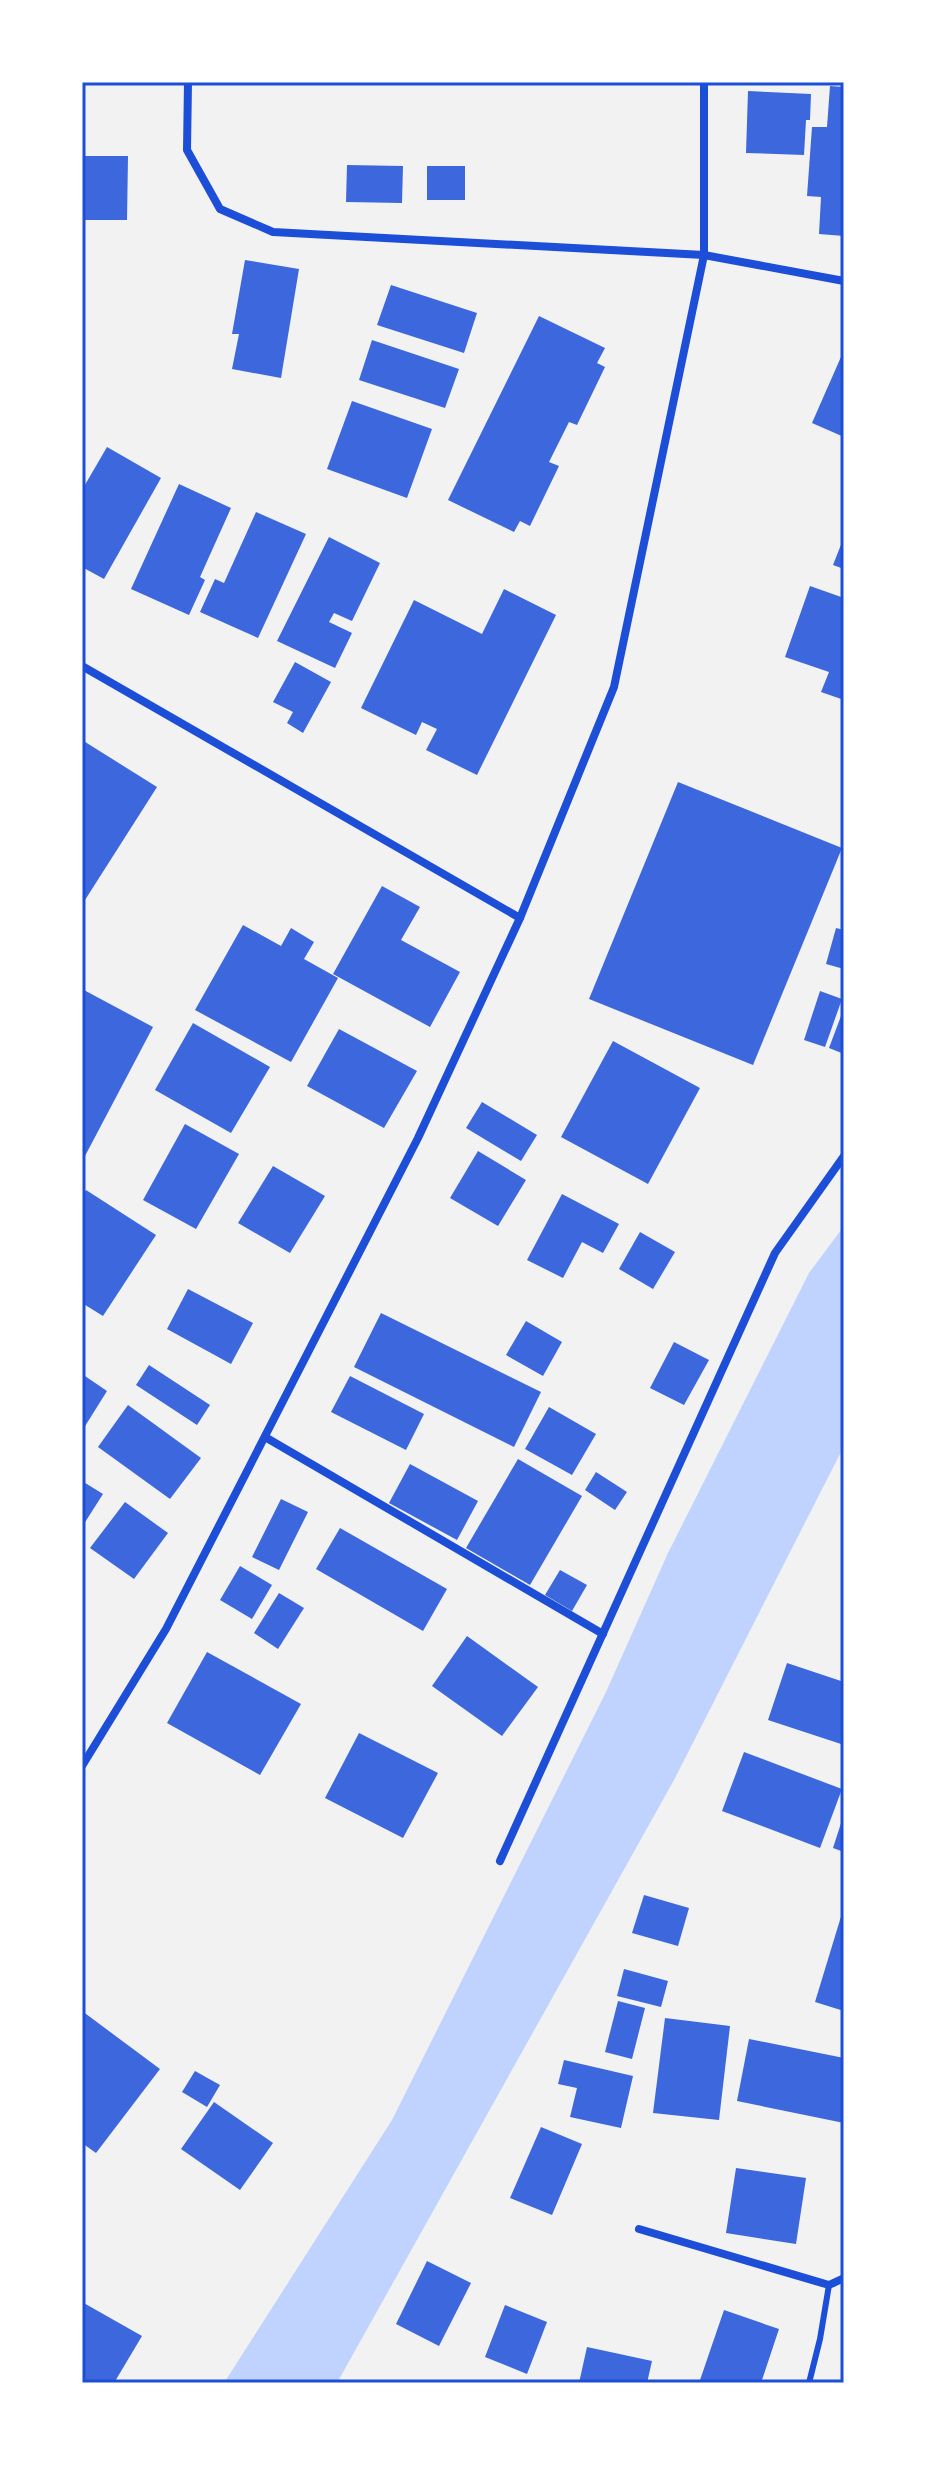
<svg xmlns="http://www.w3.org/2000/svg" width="926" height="2465" viewBox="0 0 926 2465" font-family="'Asap Condensed',sans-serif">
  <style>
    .water { fill: #bfd3fe }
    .building { fill: #3d67dc }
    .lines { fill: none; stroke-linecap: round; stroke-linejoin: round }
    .service { stroke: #1d4ed8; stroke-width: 6 }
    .minor { stroke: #1d4ed8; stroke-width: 8 }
    .neatline { fill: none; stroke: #1d4ed8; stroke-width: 3 }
  </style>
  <rect width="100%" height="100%" fill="#f2f2f2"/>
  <polygon class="water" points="844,1226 844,1446 674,1780 337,2383 224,2383 392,2120 606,1692 668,1553 809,1273"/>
  <g class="building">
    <polygon points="830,86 844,87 844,236 819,234 821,197 807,196 812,127 827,127"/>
    <polygon points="748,91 811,94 810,120 806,120 804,155 746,153"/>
    <polygon points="82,156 128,156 127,220 82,220"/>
    <polygon points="347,165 403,166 402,203 346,202"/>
    <rect x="427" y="166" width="38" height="34"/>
    <polygon points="245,260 299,269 281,378 232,369 239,334 232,334"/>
    <polygon points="391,285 477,313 464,353 377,325"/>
    <polygon points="539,316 605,348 597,363 605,367 577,425 569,422 549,462 559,466 530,526 520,521 514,532 448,500"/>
    <polygon points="372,340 459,369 445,408 359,380"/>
    <polygon points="844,350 844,437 812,423"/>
    <polygon points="352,401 432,429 407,498 327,469"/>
    <polygon points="107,447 161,478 104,579 82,567 82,490"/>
    <polygon points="179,484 231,508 200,577 205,580 189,615 131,589"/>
    <polygon points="256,512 306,534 258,638 200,612 215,579 224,583"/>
    <polygon points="329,537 380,563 352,621 334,613 329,622 352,633 335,668 277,641"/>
    <polygon points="844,537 844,569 833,565"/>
    <polygon points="810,586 844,598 844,700 821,692 829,672 785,657"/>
    <polygon points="504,589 556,615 477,775 426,750 437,729 422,722 416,735 361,708 414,600 482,634"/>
    <polygon points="295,662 331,682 303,733 287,723 293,712 273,702"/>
    <polygon points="82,740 157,787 85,900 82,899"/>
    <polygon points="678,782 842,848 753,1065 589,999"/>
    <polygon points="382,886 420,907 401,940 460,972 430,1027 333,974"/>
    <polygon points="243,925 281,946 291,928 314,942 304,959 338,978 291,1062 195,1010"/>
    <polygon points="836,928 844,930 844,969 826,964"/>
    <polygon points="82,989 153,1027 85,1156 82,1155"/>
    <polygon points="820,991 842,999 825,1047 804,1040"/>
    <polygon points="844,1008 844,1054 829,1048"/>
    <polygon points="193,1023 270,1067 231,1133 155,1090"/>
    <polygon points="339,1029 417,1071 384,1128 307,1086"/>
    <polygon points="613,1041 700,1088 648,1184 561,1137"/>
    <polygon points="482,1102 537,1135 521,1161 466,1128"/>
    <polygon points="185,1124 239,1154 196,1229 143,1200"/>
    <polygon points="478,1151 526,1180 498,1226 450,1198"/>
    <polygon points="273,1166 325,1196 290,1253 238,1223"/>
    <polygon points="86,1190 156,1235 103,1316 82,1303 82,1197"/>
    <polygon points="562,1194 619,1224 603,1253 582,1242 563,1278 527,1260"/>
    <polygon points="640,1232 675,1252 653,1289 619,1269"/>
    <polygon points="188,1289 253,1323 231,1364 167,1329"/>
    <polygon points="381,1313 541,1392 514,1447 354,1367"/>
    <polygon points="526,1321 562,1342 543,1376 506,1355"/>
    <polygon points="674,1342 709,1360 684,1405 650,1388"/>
    <polygon points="149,1365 210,1405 197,1425 136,1385"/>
    <polygon points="82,1374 107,1391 82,1431"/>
    <polygon points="350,1376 424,1414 406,1450 331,1412"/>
    <polygon points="128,1405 201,1458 170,1499 98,1447"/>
    <polygon points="549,1407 596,1434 572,1475 525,1449"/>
    <polygon points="518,1459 582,1496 530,1585 466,1548"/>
    <polygon points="410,1464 478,1501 457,1540 389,1503"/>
    <polygon points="596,1472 627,1492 615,1510 585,1490"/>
    <polygon points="82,1481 103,1494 82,1527"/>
    <polygon points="281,1499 308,1512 279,1570 252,1557"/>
    <polygon points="125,1502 168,1533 134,1579 90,1548"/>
    <polygon points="340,1528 447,1589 423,1631 316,1569"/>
    <polygon points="240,1566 272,1585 252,1619 220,1600"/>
    <polygon points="560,1570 587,1585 572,1611 545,1595"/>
    <polygon points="279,1593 304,1608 278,1649 254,1633"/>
    <polygon points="467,1636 538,1687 502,1736 432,1686"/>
    <polygon points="207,1652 301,1704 260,1775 167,1723"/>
    <polygon points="787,1663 844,1682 844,1735 841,1744 768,1720"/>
    <polygon points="359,1733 438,1773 403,1838 325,1798"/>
    <polygon points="744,1752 842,1789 820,1848 722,1811"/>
    <polygon points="843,1817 844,1817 844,1852 833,1848"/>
    <polygon points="644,1895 689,1908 678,1946 632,1933"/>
    <polygon points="843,1910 844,1910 844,2011 815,2002"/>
    <polygon points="624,1969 668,1981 661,2007 617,1996"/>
    <polygon points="618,2001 645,2008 632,2059 605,2052"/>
    <polygon points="82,2011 160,2069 96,2153 82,2143"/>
    <polygon points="665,2018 730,2026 719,2120 653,2113"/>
    <polygon points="749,2039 844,2058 844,2123 737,2101"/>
    <polygon points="564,2060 633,2076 621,2128 570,2117 577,2088 558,2084"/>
    <polygon points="195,2071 220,2085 207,2107 182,2092"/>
    <polygon points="214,2102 273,2143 240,2190 181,2149"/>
    <polygon points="541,2127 582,2144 552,2215 510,2198"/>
    <polygon points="736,2168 806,2178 796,2244 726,2233"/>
    <polygon points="427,2261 471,2283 439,2346 396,2324"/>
    <polygon points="82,2302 142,2336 114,2383 82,2383"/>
    <polygon points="505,2305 547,2322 527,2374 485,2357"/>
    <polygon points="724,2310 779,2329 761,2383 699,2383"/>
    <polygon points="587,2347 652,2361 647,2383 579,2383"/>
  </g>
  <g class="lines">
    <polyline class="service" points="809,2383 820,2339 829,2285"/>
    <g class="minor">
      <polyline points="188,82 187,150 220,209 273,232 704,255 844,281"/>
      <polyline points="82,666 520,918"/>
      <polyline points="265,1437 603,1634"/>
      <polyline points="82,1766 166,1629 418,1138 520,918 614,687 704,255 704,82"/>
      <polyline points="500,1861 775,1253 844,1156"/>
      <polyline points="639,2229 829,2285 844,2278"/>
    </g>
  </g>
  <rect width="926" height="2465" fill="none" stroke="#ffffff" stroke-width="168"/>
  <rect x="84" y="84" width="758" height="2297" class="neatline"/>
</svg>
